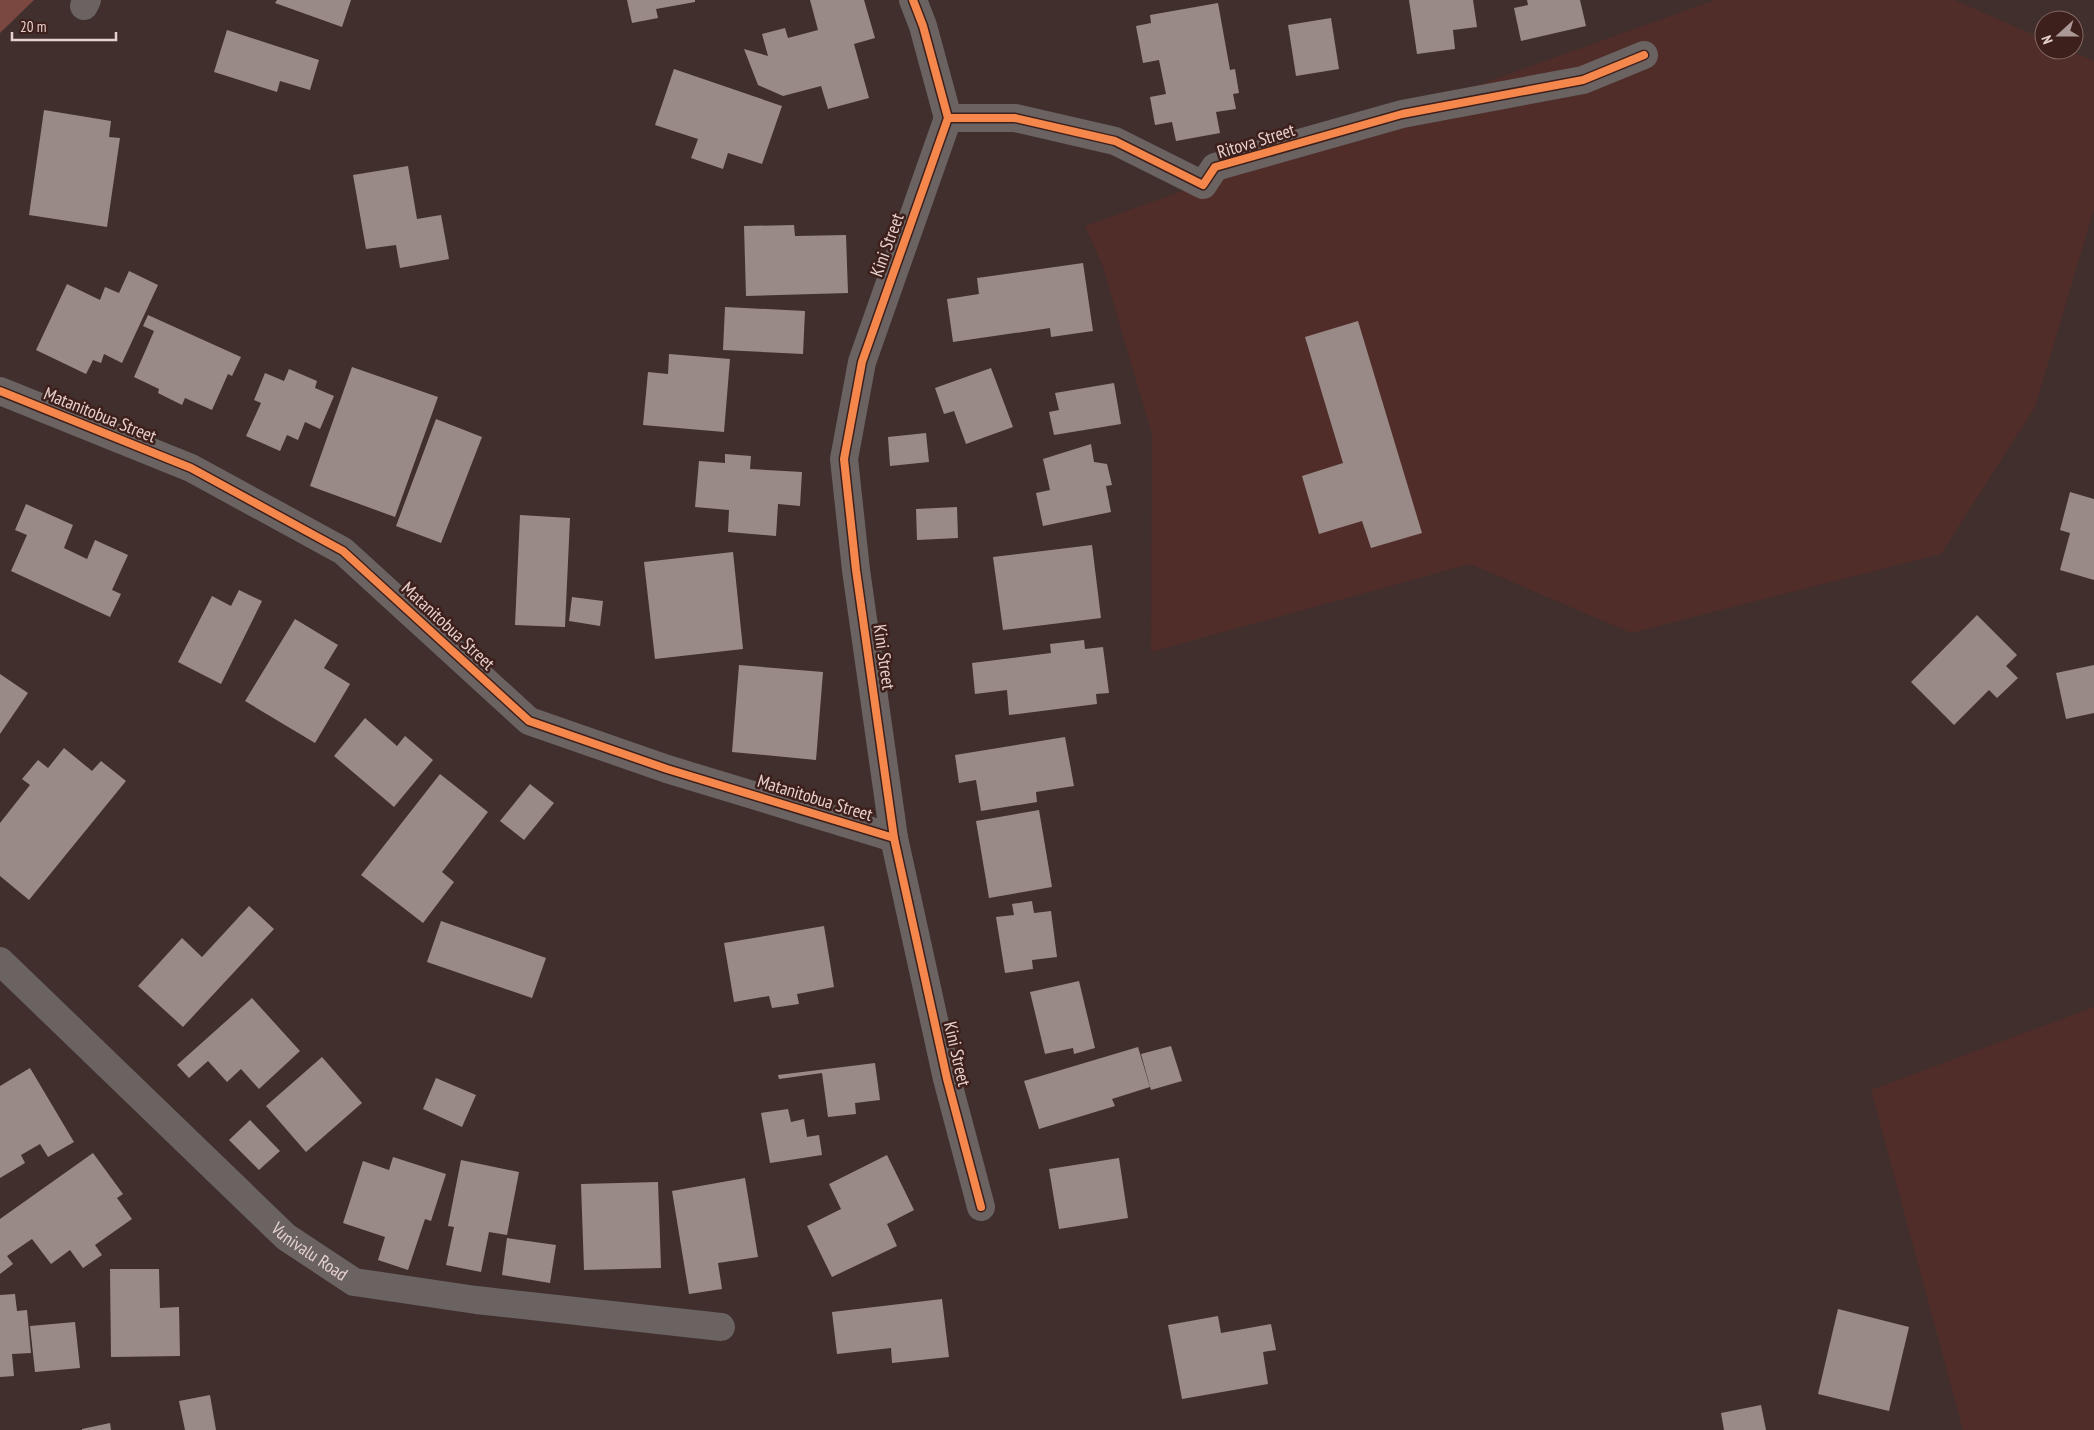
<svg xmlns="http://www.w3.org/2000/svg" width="2094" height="1430" viewBox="0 0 2094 1430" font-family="'PT Sans Narrow',sans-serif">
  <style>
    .built { fill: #502d29 }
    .green { fill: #7b4841 }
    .building { fill: #9a8a87 }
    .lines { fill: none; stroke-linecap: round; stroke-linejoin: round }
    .minor { stroke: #6a6362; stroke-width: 28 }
    .cycleway-casing { stroke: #3d201c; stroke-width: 11 }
    .cycleway { stroke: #f5874c; stroke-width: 8 }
    .labels { text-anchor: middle; stroke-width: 5; stroke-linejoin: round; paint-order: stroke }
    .street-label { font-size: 18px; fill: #e6d1ce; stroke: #3d201c }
  </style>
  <rect width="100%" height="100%" fill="#402f2d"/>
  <g class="built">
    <polygon points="1715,0 1954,0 2044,39 2044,50 2069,50 2094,61 2094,209 2035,407 1941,554 1631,633 1470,564 1151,652 1152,435 1103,267 1085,226"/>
    <polygon points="2094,1007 2094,1430 1963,1430 1871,1090"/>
  </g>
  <polygon class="green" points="0,0 34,0 0,33"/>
  <g class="building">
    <polygon points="277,0 351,0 342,27 275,3"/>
    <polygon points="627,0 695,0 695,2 656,9 658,18 632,23"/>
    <polygon points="810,0 864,0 875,38 854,44 869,98 828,109 821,86 783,96 758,85 744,49 768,56 762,34 785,28 788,38 818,30"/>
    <polygon points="1409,0 1473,0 1477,27 1453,30 1455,49 1417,54"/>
    <polygon points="1527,0 1580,0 1586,26 1521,41 1514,8 1528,5"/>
    <polygon points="1218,3 1230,70 1235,69 1239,93 1233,94 1236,109 1216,112 1220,133 1176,141 1172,122 1155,125 1150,97 1166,94 1159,60 1143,63 1136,26 1151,23 1150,15"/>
    <polygon points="1331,18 1339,69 1296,76 1288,25"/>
    <polygon points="227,30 319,60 310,90 280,81 277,92 214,72"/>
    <polygon points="674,69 782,106 762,164 728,153 723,169 691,158 698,139 655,125"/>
    <polygon points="44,110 111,121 109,137 120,138 107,227 29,215"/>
    <polygon points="408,166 417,219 441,215 449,259 400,268 396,245 366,249 353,175"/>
    <polygon points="794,225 795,236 846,235 848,293 746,296 744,226"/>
    <polygon points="1083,263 1093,331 1051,337 1050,328 953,342 947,299 979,294 977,278"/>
    <polygon points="129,271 158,285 122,363 104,354 101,363 93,360 86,374 36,350 67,284 100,300 105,287 119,293"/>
    <polygon points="725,307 805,311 803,354 723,350"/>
    <polygon points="148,315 241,357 232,376 228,374 212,410 185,398 182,405 158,393 159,389 134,377 154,331 143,326"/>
    <polygon points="1358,321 1422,533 1371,548 1362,521 1319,534 1302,476 1343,463 1305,337"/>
    <polygon points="669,354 730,359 724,432 643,425 648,372 668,374"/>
    <polygon points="352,367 438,397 395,517 310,486"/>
    <polygon points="991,368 1013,427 966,444 954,411 944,414 935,388"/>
    <polygon points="289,369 317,381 315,388 334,396 320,429 305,422 298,440 287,435 280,451 246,436 261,403 254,400 265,373 284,381"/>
    <polygon points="1114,383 1121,424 1054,435 1049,412 1059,410 1055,393"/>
    <polygon points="436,419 482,437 441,543 396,526"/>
    <polygon points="926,433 929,462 890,466 888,437"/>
    <polygon points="1091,444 1094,462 1107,464 1112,485 1106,486 1111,512 1043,526 1036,493 1050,490 1043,459"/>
    <polygon points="725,454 751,456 750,469 802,472 800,506 778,504 776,536 728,532 729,510 695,507 699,461 725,463"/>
    <polygon points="2070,492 2094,499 2094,580 2060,570 2070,533 2060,530"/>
    <polygon points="26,504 73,525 64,548 87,559 95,540 128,555 112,590 121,594 110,617 11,571 27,535 15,530"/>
    <polygon points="957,507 958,538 917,540 916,509"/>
    <polygon points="520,515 570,518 565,627 515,625"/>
    <polygon points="1092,545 1101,618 1003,630 993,557"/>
    <polygon points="733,552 743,649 655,659 644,562"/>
    <polygon points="239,590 262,601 221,684 178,662 212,596 231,606"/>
    <polygon points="572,597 603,601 600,626 569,621"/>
    <polygon points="1977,615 2017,655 2006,666 2018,678 1997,698 1989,690 1954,725 1911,682"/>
    <polygon points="295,619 338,645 324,668 350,684 315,743 245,701"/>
    <polygon points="1084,640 1085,649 1103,647 1109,693 1096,694 1097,704 1009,715 1007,690 975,694 972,663 1051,653 1050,644"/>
    <polygon points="739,665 823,672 816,760 732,752"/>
    <polygon points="2094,665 2094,713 2066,719 2056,673"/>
    <polygon points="0,674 28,693 0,734"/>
    <polygon points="365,718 397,746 405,736 433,760 394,807 334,756"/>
    <polygon points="1065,737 1074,786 1036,792 1037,802 981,811 976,780 959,783 955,755"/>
    <polygon points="64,748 92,771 101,761 126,781 29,900 0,876 0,823 30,785 22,779 38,760 48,768"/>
    <polygon points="440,774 488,812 442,872 454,882 423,923 361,875"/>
    <polygon points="530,784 554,803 524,840 500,821"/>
    <polygon points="1039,810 1052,887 989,898 976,821"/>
    <polygon points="1032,901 1034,913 1051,911 1057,957 1032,960 1033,969 1005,973 996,917 1014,915 1012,904"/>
    <polygon points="249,906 274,929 183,1027 138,986 182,938 202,957"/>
    <polygon points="441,921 546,958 532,998 427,962"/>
    <polygon points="824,926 834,987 797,994 799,1004 772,1008 769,996 734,1002 724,943"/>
    <polygon points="1079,981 1095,1048 1074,1054 1073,1048 1045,1054 1030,992"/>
    <polygon points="252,998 300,1051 259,1089 241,1069 227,1082 208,1061 189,1078 177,1065"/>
    <polygon points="1171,1046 1182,1081 1151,1090 1141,1054"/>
    <polygon points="1138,1047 1150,1087 1112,1099 1115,1106 1039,1129 1024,1081"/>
    <polygon points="322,1057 362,1103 306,1152 266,1106"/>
    <polygon points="875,1063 880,1100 855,1103 856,1114 828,1117 822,1073 779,1079 778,1075"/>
    <polygon points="30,1068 74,1142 48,1157 40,1144 21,1155 25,1163 0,1178 0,1086"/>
    <polygon points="436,1078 476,1095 462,1127 423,1109"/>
    <polygon points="788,1109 791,1122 804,1119 807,1137 819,1135 822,1155 770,1163 761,1113"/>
    <polygon points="250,1120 280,1151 259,1170 229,1140"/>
    <polygon points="93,1153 123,1194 117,1198 132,1219 95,1245 102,1255 83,1268 70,1250 51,1264 32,1239 7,1256 13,1264 0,1274 0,1219"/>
    <polygon points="887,1155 914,1210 887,1224 897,1246 832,1277 807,1226 841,1209 829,1184"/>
    <polygon points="393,1157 446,1174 431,1221 425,1219 408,1270 378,1260 385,1237 343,1223 363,1161 389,1170"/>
    <polygon points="1119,1158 1128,1218 1059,1229 1049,1169"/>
    <polygon points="461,1160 519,1172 507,1235 489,1232 481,1272 446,1265 454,1227 448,1226"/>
    <polygon points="745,1178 758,1257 718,1263 722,1289 689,1294 672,1191"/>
    <polygon points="658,1182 661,1268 584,1270 581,1184"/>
    <polygon points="507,1238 556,1245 550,1283 502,1275"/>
    <polygon points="110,1269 159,1269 160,1308 179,1307 180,1356 111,1357"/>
    <polygon points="15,1294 17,1311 27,1310 31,1353 12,1354 14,1376 0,1377 0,1295"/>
    <polygon points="942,1299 949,1357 892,1363 891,1348 837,1354 832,1312"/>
    <polygon points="1838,1309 1909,1327 1889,1411 1818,1394"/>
    <polygon points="1218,1316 1221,1333 1271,1324 1276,1350 1263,1352 1268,1384 1182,1399 1168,1325"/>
    <polygon points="75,1322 80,1368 35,1372 30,1326"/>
    <polygon points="210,1395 216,1430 185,1430 179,1401"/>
    <polygon points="1761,1405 1766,1430 1724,1430 1721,1413"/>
    <polygon points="110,1423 111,1430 82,1430 82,1429"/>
  </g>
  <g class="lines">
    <g class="minor">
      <polyline points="913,0 923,26 948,118 1015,118 1115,141 1203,185 1215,167 1402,114 1583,80 1644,55"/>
      <polyline points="84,6 87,0"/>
      <polyline points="948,118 862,362 844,459 856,570 894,838 947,1079 981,1207"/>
      <polyline points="0,391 191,468 343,551 529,721 667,769 894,838"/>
      <path id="s1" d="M0 961 286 1237 354 1282 476 1300 721 1327"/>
    </g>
    <defs>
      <g id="cycleway">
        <polyline points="913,0 923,26 948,118 1015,118 1115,141 1203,185 1215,167 1402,114 1583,80 1644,55"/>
        <polyline points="948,118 862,362 844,459 856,570 894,838 947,1079 981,1207"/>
        <polyline points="0,391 191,468 343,551 529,721 667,769 894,838"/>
      </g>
    </defs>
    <use href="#cycleway" class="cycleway-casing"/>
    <use href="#cycleway" class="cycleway"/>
  </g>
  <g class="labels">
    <g class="street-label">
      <text transform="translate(1256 141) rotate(-17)" y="6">Ritova Street</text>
      <text transform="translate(887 245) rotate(-70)" y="6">Kini Street</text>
      <text transform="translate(100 415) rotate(22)" y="6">Matanitobua Street</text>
      <text transform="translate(448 626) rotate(43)" y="6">Matanitobua Street</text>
      <text transform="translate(884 657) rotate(82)" y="6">Kini Street</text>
      <text transform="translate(815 798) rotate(17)" y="6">Matanitobua Street</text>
      <text transform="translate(957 1054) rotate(77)" y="6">Kini Street</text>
      <text dy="6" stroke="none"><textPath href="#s1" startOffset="425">Vunivalu Road</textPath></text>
    </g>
  </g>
  <g transform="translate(2059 35) rotate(249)"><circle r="24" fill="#3d201c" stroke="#816763"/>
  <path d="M0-4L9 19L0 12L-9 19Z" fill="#ac9896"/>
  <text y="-8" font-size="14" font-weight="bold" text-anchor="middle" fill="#e6d1ce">N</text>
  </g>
  <path d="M12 32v8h104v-8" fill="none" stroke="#e6d1ce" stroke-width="2.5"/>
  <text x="20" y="32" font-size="15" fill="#e6d1ce" stroke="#3d201c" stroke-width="4" paint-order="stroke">20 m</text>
</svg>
